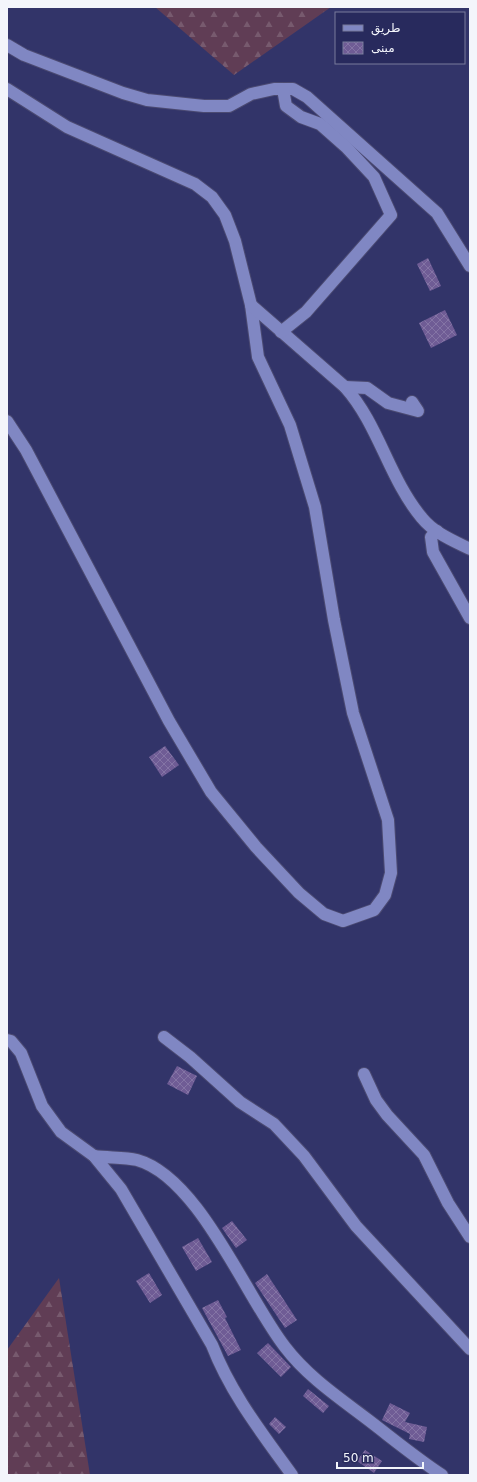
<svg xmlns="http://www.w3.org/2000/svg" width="477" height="1482" viewBox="0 0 477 1482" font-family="'DejaVu Sans','Noto Naskh Arabic',sans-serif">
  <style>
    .forest { fill: url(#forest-firs) }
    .building { fill: url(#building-cross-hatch) }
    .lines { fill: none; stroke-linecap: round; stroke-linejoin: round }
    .minor-casing { stroke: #4b4a72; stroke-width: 14 }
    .minor { stroke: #8087c3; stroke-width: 12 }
  </style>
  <defs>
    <pattern id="forest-firs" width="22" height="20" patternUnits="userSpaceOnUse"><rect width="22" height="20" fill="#603d55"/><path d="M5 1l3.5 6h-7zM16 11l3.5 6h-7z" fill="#775a6e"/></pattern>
    <pattern id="building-cross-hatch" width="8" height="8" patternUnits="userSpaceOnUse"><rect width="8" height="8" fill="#6f5c95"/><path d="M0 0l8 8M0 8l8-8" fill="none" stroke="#8474a5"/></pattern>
  </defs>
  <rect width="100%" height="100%" fill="#323469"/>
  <g class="forest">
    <polygon points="155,7 331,7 234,75"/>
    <polygon points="59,1278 90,1475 7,1475 7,1350"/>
  </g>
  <g class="building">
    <polygon points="428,258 441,286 430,291 417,264"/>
    <polygon points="445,310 457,335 431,348 419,323"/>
    <polygon points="165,746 179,765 162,777 149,757"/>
    <polygon points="177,1066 197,1076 188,1095 167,1084"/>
    <polygon points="232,1221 247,1240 236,1248 222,1228"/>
    <polygon points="198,1238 212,1262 196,1271 182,1247"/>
    <polygon points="149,1273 162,1295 150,1303 136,1281"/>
    <polygon points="267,1274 297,1320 285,1328 255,1283"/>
    <polygon points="218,1300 227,1317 225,1318 241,1350 228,1356 202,1308"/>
    <polygon points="268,1343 291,1367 281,1377 257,1353"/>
    <polygon points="308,1389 329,1406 323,1413 303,1396"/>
    <polygon points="390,1403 410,1413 405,1422 427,1427 424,1442 409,1439 410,1434 382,1420"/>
    <polygon points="275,1417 286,1427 279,1434 269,1424"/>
    <polygon points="365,1450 382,1461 374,1473 357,1461"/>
  </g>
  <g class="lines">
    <defs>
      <g id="minor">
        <polyline points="7,45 24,55 123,93 147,100 204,106 229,106 251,94 274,89 293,89 307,97 437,213 470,266"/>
        <polyline points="7,89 67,127 195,184 212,197 225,215 235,241 251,305 258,357 290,425 315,507 334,620 353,713 388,820 391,873 385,895 374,910 343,921 324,914 299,893 256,847 211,792 169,721 26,450 7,421"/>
        <path d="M251 305 345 387C379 425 389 479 422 518 434 533 454 541 470 549"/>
        <polyline points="281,332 306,312 391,215 374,177 346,147 320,124 301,117 286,106 283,89"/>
        <polyline points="345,387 367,388 388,403 418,411 412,402"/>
        <polyline points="437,531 431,537 433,552 470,618"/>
        <polyline points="164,1037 190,1057 240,1102 274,1124 304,1156 356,1226 470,1349"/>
        <path d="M7 1040 11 1041 21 1053 42 1106 61 1132 94 1156 121 1189 212 1345C231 1394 262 1433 292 1475"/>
        <polyline points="364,1074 376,1100 387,1115 424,1155 448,1203 470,1237"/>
        <path d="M94 1156C108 1158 124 1157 137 1160 199 1177 247 1299 285 1347 307 1376 338 1397 367 1419 392 1438 416 1458 442 1475"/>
      </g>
    </defs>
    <use href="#minor" class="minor-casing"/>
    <use href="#minor" class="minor"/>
  </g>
  <rect width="477" height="1482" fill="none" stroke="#f3f5fb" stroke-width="16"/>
  <rect x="335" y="12" width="130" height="52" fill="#282a5d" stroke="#797b9c"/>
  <rect x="343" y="25" width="20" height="6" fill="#8087c3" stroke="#797b9c"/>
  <text x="371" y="32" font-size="12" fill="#f3f5fb">طريق</text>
  <rect x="343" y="42" width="20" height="12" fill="url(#building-cross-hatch)" stroke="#797b9c"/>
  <text x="371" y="52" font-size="12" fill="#f3f5fb">مبنى</text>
  <path d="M337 1462v6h86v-6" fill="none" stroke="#f3f5fb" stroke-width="2"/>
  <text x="343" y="1462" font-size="12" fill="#f3f5fb" stroke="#282a5d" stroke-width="3" paint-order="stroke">50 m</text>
</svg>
